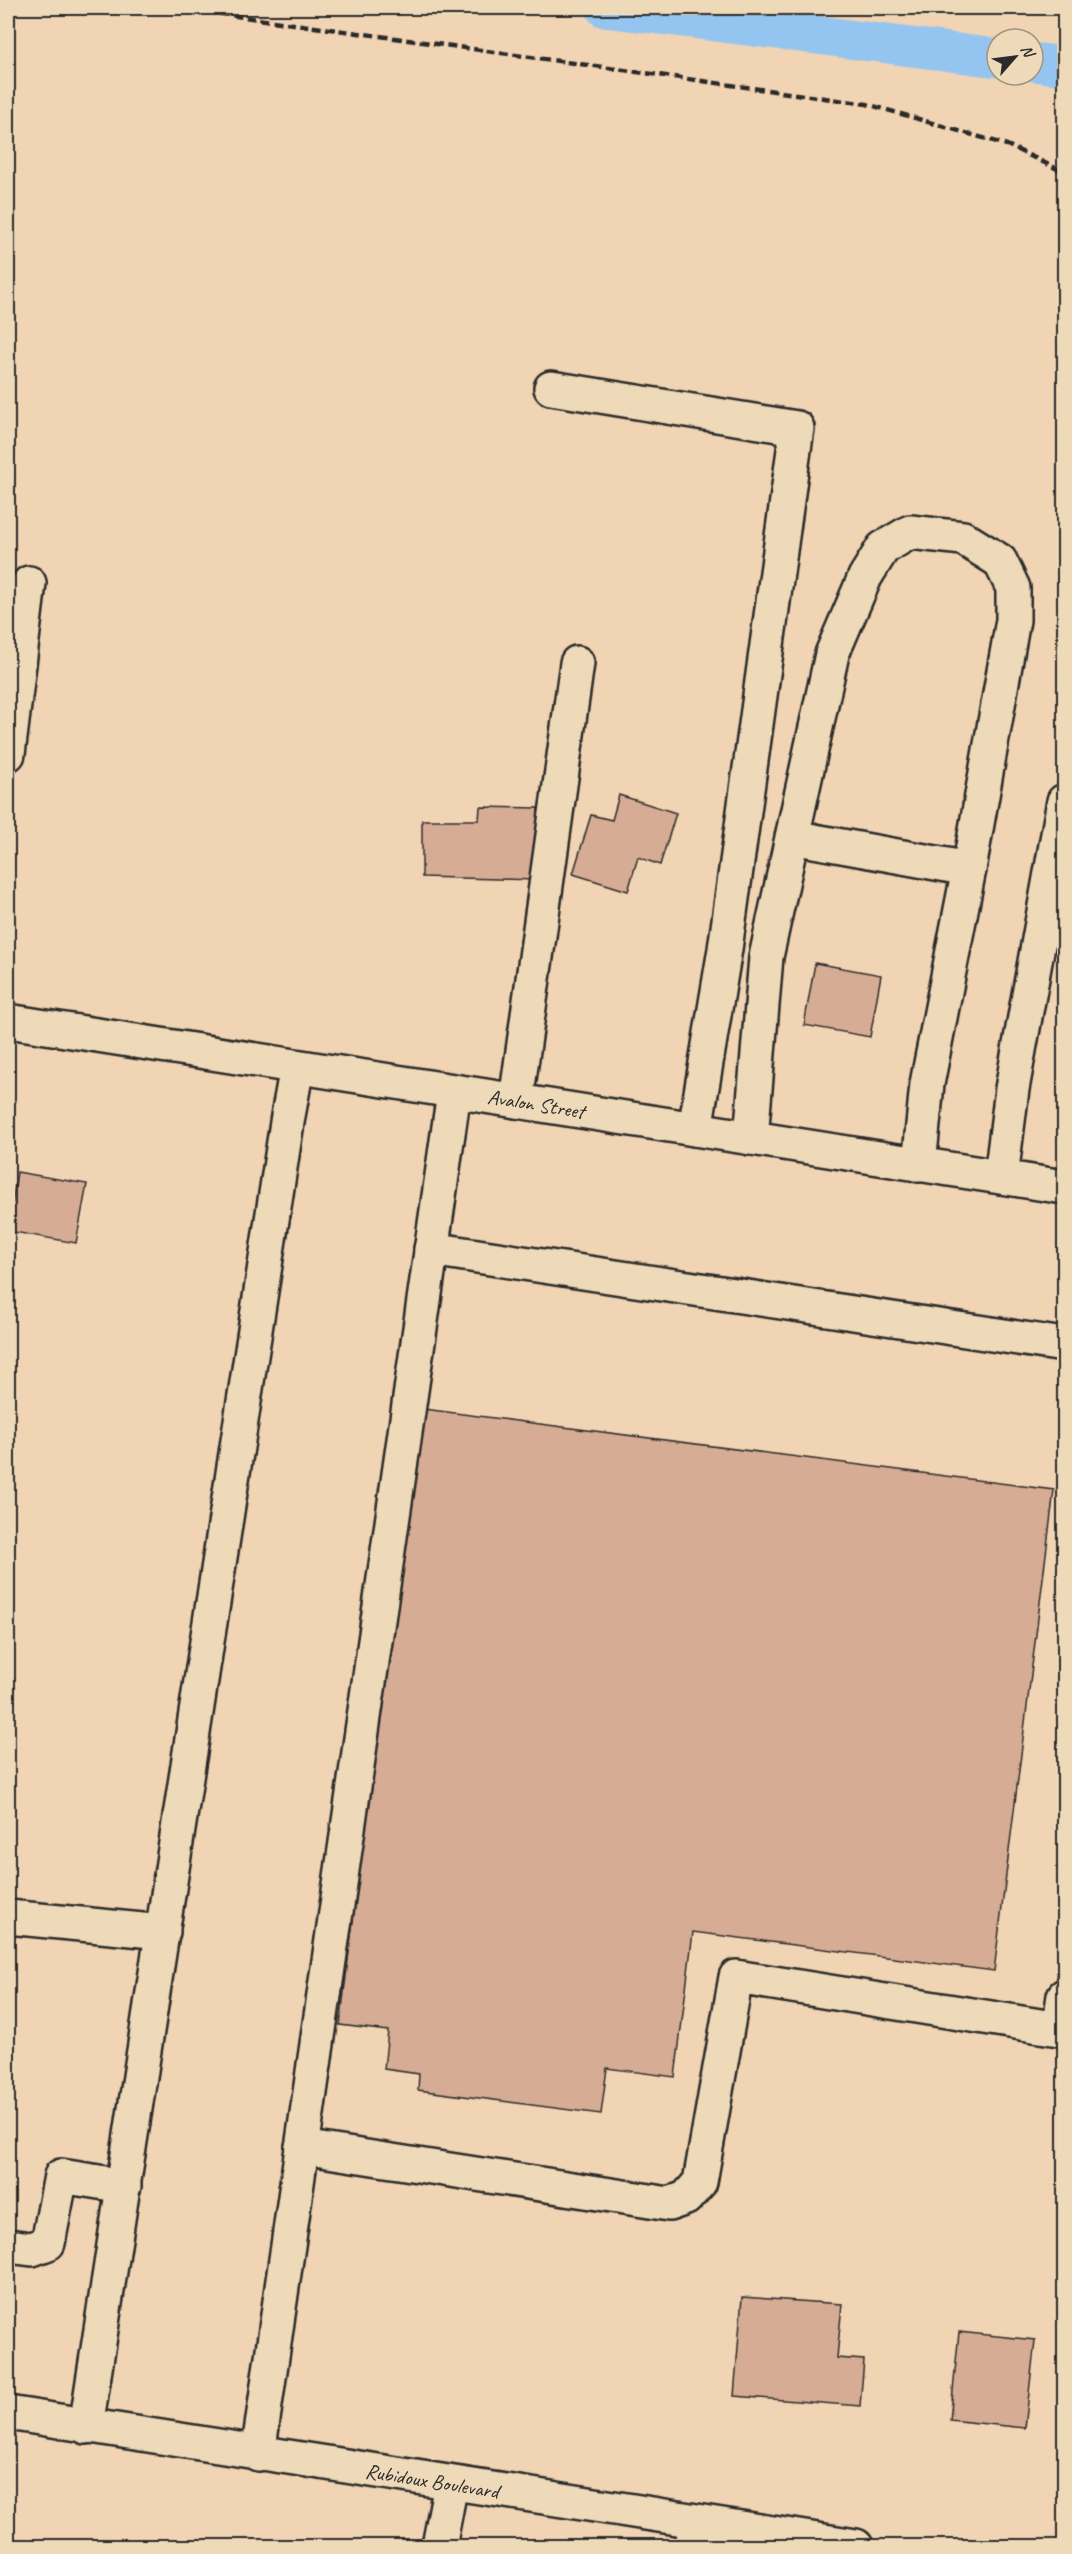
<svg xmlns="http://www.w3.org/2000/svg" width="1072" height="2554" viewBox="0 0 1072 2554" font-family="Caveat,sans-serif">
  <style>
    .lines { fill: none; stroke-linecap: round; stroke-linejoin: round }
    .canal { stroke: #94c5f0; stroke-width: 39 }
    .building { fill: #d7ac94; stroke: #2b2b2b; stroke-width: 1.5 }
    .minor-casing { stroke: #2b2b2b; stroke-width: 38 }
    .major-casing { stroke: #2b2b2b; stroke-width: 38 }
    .minor { stroke: #eedab8; stroke-width: 33 }
    .major { stroke: #eedab8; stroke-width: 33 }
    .rail { stroke: #2b2b2b; stroke-width: 4.5; stroke-dasharray: 9 4.5; stroke-linecap: butt }
    .labels { text-anchor: middle; stroke-width: 5; stroke-linejoin: round; paint-order: stroke }
    .street-label { font-size: 21px; fill: #2b2b2b; stroke: #eedab8 }
  </style>
  <rect width="100%" height="100%" fill="#f1d4b3"/>
  <filter id="ink" filterUnits="userSpaceOnUse"><feTurbulence type="fractalNoise" baseFrequency=".0167" numOctaves="2"/><feDisplacementMap in="SourceGraphic" scale="12" xChannelSelector="R" yChannelSelector="G"/><feConvolveMatrix kernelMatrix="1 2 1 2 8 2 1 2 1" color-interpolation-filters="sRGB"/></filter>
  <g filter="url(#ink)">
    <g class="lines">
      <g class="canal">
        <polyline points="605,8 997,58"/>
        <polyline points="1033,62 1064,66"/>
      </g>
    </g>
    <g class="building">
      <polygon points="619,795 676,813 660,865 638,857 628,891 573,874 591,815 612,820"/>
      <polygon points="480,807 538,808 537,880 422,877 422,820 479,820"/>
      <polygon points="815,963 881,975 870,1037 804,1025"/>
      <polygon points="17,1172 87,1184 76,1243 8,1231"/>
      <polygon points="416,1408 1054,1490 994,1971 693,1932 675,2077 607,2068 601,2114 418,2090 419,2074 384,2069 388,2031 340,2025"/>
      <polygon points="742,2297 842,2304 837,2358 864,2360 860,2406 734,2396"/>
      <polygon points="959,2332 1035,2340 1025,2428 950,2420"/>
      <polygon points="192,2539 241,2546 191,2546"/>
    </g>
    <g class="lines">
      <defs>
        <g id="minor">
          <polyline points="551,388 797,428 725,949 695,1129"/>
          <polyline points="8,754 29,583"/>
          <polyline points="8,1021 1064,1187"/>
          <polyline points="516,1101 577,663"/>
          <polyline points="751,1138 766,957 832,654 865,577 883,548 910,532 963,538 1000,561 1013,588 1013,620 969,869 792,837"/>
          <polyline points="919,1165 927,1084 969,869"/>
          <polyline points="1001,1177 1012,1089 1064,801"/>
          <polyline points="431,1249 1064,1345"/>
          <polyline points="8,1917 163,1932"/>
          <polyline points="302,2147 669,2204 686,2198 700,2182 736,1977 1059,2029 1064,1996"/>
          <polyline points="8,2246 32,2249 48,2243 61,2176 124,2186"/>
          <polyline points="86,2427 288,1116 297,1067"/>
          <polyline points="258,2454 454,1092"/>
          <polyline points="439,2546 451,2484"/>
          <polyline points="692,2546 696,2521"/>
        </g>
        <polyline id="major" points="8,2413 856,2546"/>
      </defs>
      <use href="#minor" class="minor-casing"/>
      <use href="#major" class="major-casing"/>
      <use href="#minor" class="minor"/>
      <use href="#major" class="major"/>
      <polyline class="rail" points="179,8 867,104 1007,145 1064,172"/>
    </g>
  </g>
  <g class="labels">
    <g class="street-label">
      <text transform="translate(536 1104) rotate(9)" y="7">Avalon Street</text>
      <text transform="translate(432 2481) rotate(9)" y="7">Rubidoux Boulevard</text>
    </g>
  </g>
  <rect width="1072" height="2554" fill="none" stroke="#eedab8" stroke-width="30"/>
  <rect x="15" y="15" width="1042" height="2524" fill="none" stroke="#2b2b2b" stroke-width="2" filter="url(#ink)"/>
  <g transform="translate(1015 57) rotate(62)"><circle r="28" fill="#eedab8" stroke="#a09480" stroke-width="1.5"/>
  <path d="M0-4.5L10 22L0 15L-10 22Z" fill="#2b2b2b"/>
  <text y="-9" font-size="16" font-weight="bold" text-anchor="middle" fill="#2b2b2b">N</text>
  </g>
</svg>
